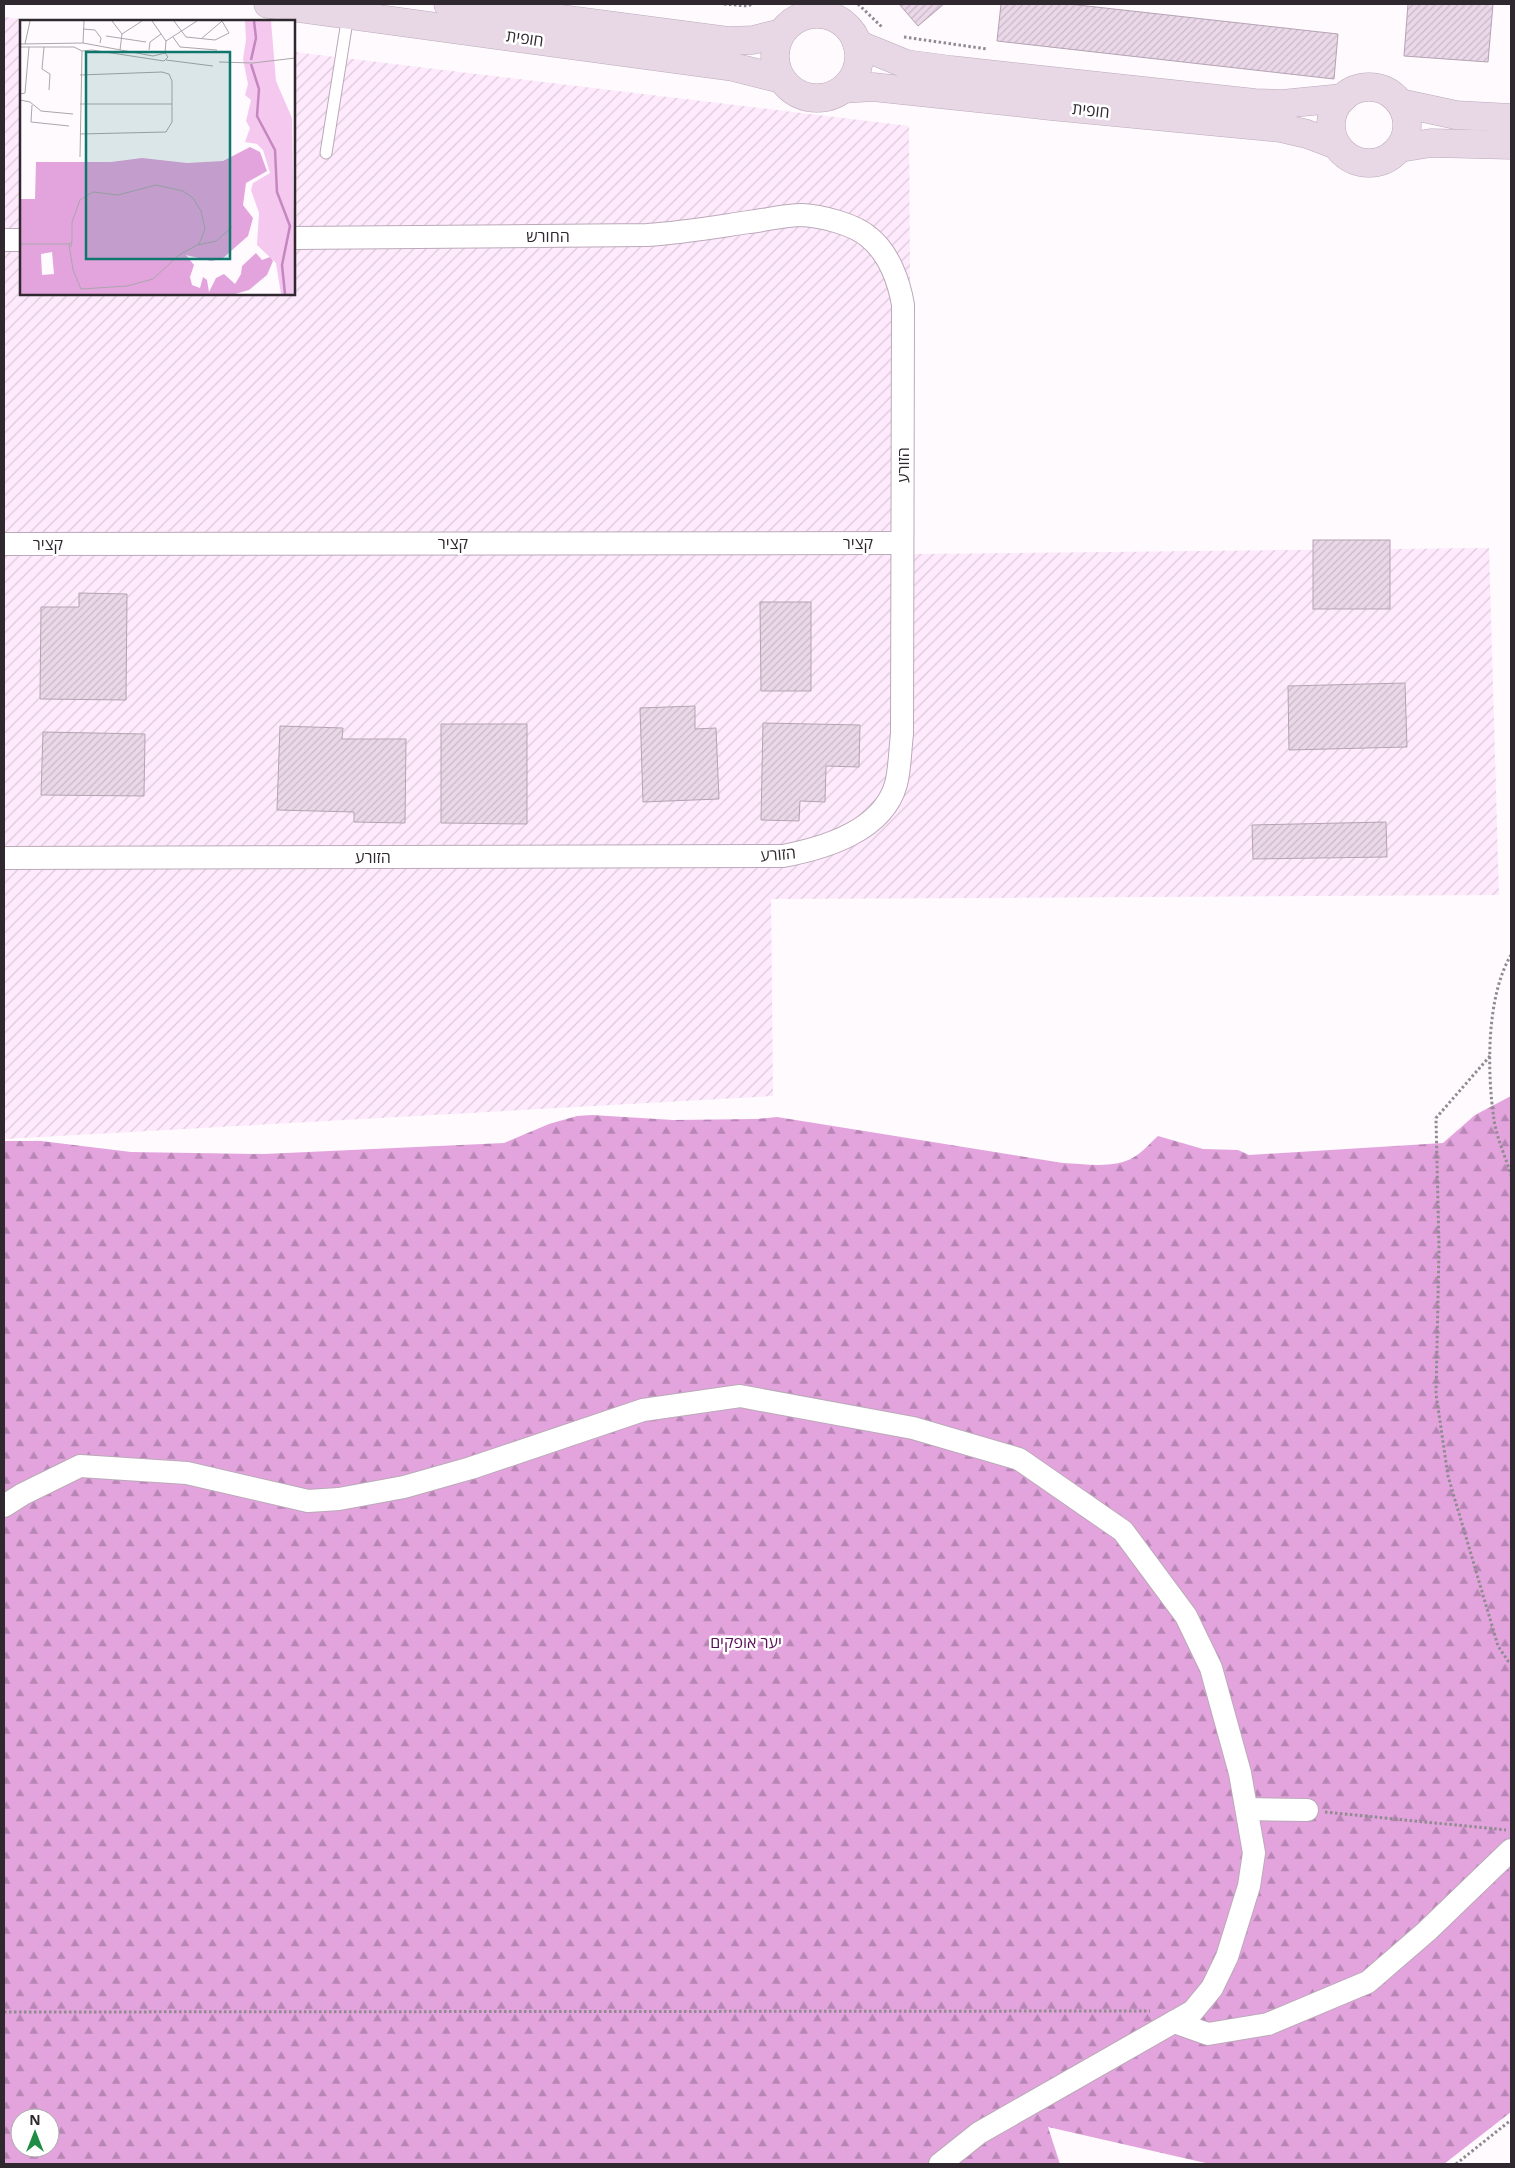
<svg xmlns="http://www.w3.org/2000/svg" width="1515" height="2168" viewBox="0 0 1515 2168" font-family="'Open Sans',Heebo,sans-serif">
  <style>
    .industrial { fill: url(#industrial-furrows) }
    .forest { fill: url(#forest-firs); fill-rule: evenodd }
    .building { fill: url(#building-hatch); stroke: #b5a3b3 }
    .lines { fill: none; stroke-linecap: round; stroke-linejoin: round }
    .lane-casing { stroke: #bba9b9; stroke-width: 13 }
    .street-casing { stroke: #bba9b9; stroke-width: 24 }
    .secondary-casing { stroke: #bba9b9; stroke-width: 29 }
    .path { stroke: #908b90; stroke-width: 3; stroke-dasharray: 2.5 2.5; stroke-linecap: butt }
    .lane { stroke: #fff; stroke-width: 11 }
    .street { stroke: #fff; stroke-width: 22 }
    .secondary { stroke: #e8d8e6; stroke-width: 28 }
    .labels { text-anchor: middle; stroke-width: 5; stroke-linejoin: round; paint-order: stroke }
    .street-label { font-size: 16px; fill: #2f282e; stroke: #fff }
    .park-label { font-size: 16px; fill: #580d56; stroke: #fff }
    .inset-river { fill: none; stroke: #c487bf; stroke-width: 2.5 }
    .inset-road { fill: none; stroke: #aba6ab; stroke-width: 1 }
    .view { fill: #0f766e; fill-opacity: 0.15; stroke: #0f766e; stroke-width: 2.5 }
    .inset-edge { fill: none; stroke: #2f282e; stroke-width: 2.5 }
  </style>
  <defs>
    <pattern id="industrial-furrows" width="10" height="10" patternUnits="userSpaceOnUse" patternTransform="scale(1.25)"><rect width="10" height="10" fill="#feeafc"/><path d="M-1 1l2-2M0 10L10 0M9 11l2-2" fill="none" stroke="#dac9d8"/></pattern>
    <pattern id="forest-firs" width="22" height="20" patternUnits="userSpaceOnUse" patternTransform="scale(1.25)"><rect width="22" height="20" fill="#e3a4dd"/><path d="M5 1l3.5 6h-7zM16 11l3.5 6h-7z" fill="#b886b4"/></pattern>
    <pattern id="building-hatch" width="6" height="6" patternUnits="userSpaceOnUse" patternTransform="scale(1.25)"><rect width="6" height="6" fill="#ead7e8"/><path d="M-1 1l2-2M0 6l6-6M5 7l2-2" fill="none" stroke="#c9b9c7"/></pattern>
  </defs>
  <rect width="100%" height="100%" fill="#fefafe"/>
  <polygon class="industrial" points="4,17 41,21 21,21 21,294 294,294 294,52 909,126 912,554 1489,548 1499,895 771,899 773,1096 4,1139"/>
  <path class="forest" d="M1511 1096V2112L1444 2164H1210L1048 2127 1060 2164H4V1141H41L131 1152 264 1154 504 1143 549 1124 577 1116 592 1115 673 1120 757 1119 777 1117 1063 1163C1084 1164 1116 1169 1134 1157 1143 1152 1150 1143 1158 1136L1203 1149 1238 1150 1249 1155 1443 1143 1475 1115ZM20 2118H50V2148H20Z"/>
  <g class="building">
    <polygon points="899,4 944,4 918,26"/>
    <polygon points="1001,4 1069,4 1338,34 1334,79 997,41"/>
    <polygon points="1408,4 1493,4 1488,62 1404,56"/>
    <rect x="1313" y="540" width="77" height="69"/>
    <polygon points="79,593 127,594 126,700 40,699 41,607 79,607"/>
    <polygon points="760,602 811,602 811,691 761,691"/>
    <polygon points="1405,683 1407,747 1289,750 1288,686"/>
    <polygon points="695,706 695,729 716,728 719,799 643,802 640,708"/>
    <polygon points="763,723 860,725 859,767 826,766 825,802 800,801 799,821 761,820"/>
    <polygon points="441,724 527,724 527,824 441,823"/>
    <polygon points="280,726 343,728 342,739 406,739 405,823 354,822 354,812 277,810"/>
    <polygon points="43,732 145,734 144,796 41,795"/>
    <polygon points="1386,822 1387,857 1253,859 1252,825"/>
  </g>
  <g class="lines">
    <defs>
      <polyline id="lane" points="326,153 348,15"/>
      <g id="street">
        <polyline points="4,240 21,240"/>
        <polyline points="4,544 902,543"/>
        <path d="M4 858 783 856C825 848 883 831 896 784 900 769 900 750 902 734L903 305C899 281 889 254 870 238 855 224 821 216 802 215 785 215 766 220 749 222 715 227 681 233 647 235L294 238"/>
        <polyline points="4,1506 23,1494 80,1466 187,1473 308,1501 339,1499 404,1487 471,1468 643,1410 740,1396 913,1428 1019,1459 1123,1531 1186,1616 1211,1668 1240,1773 1254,1853 1249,1886 1227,1957 1212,1988 1193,2011 979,2133 940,2164"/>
        <polyline points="1247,1809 1307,1810"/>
        <polyline points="1174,2022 1208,2034 1268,2024 1368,1982 1427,1931 1511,1850"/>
      </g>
      <g id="secondary">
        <polyline points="268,4 733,67 781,79"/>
        <polyline points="448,4 728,41 753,40 781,33"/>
        <circle cx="817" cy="56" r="42"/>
        <polyline points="857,44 906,64 951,70 1255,103 1282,104 1343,98"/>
        <circle cx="1369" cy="125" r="38"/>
        <polyline points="843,89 873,87 1051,106 1281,128 1307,134 1336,145"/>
        <polyline points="1400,103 1456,115 1511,118"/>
        <polyline points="1400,148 1431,143 1511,145"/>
      </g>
    </defs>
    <use href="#lane" class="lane-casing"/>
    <use href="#street" class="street-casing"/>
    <use href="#secondary" class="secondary-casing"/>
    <g class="path">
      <polyline points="724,4 748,6 752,4"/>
      <polyline points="858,4 883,28"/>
      <polyline points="904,37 987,49"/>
      <path d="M1511 955C1486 997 1487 1072 1494 1120 1497 1139 1506 1158 1511 1175"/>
      <polyline points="1490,1056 1436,1118 1439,1248 1436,1394 1448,1476 1498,1646 1508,1661 1511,1662"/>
      <polyline points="1325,1812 1506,1830"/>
      <polyline points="4,2012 1150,2011"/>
      <polyline points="1456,2164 1511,2120"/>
    </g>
    <use href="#lane" class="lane"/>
    <use href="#street" class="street"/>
    <use href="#secondary" class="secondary"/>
  </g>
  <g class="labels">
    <g class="street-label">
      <text transform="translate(525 38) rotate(8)" y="6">חופית</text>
      <text transform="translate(1091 110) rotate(6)" y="6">חופית</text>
      <text x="548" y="242">החורש</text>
      <text transform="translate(903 465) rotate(-90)" y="6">הזורע</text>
      <text x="453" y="549">קציר</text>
      <text x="858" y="549">קציר</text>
      <text x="48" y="550">קציר</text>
      <text transform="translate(778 854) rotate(-5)" y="6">הזורע</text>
      <text x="373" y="863">הזורע</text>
    </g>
    <g class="park-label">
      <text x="746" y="1648">יער אופקים</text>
    </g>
  </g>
  <g transform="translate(20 20)">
    <rect width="275" height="275" fill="#fefafe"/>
    <path d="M225 1H251L256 61 272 98 275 274H261L256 243 237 225 239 193 231 170 233 163 250 153 243 130 237 124 225 122 230 108 226 101 231 80 225 75 228 64 223 39 226 20Z" fill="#f5c8f0"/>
    <path d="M230 127 240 132 247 151 226 163 223 185 233 198 228 216 202 239 191 241 166 235 174 245 170 257 172 265 180 268 183 257 187 260 189 272 196 258 204 254 215 264 221 254 222 246 236 233 242 240 250 237 253 241 247 255 229 270 215 274H0V179H15L16 142H91L122 138 167 143 203 141ZM32 232 34 254 22 255 21 234Z" fill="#e3a4dd" fill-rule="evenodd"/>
    <path class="inset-river" d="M231 40 236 18 234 1M231 44 239 69 237 96 255 130 257 172 270 206 262 245 265 274"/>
    <path class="inset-road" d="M92 1 102 14M132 1 146 21 145 33M154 1 166 17 195 20 209 13 202 1M63 9 75 10 81 18 80 23M86 16 126 22M153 17 160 27 197 30M181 19 202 1M146 21 177 1M63 23 64 1M0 24 63 23 133 36 145 33 148 37 144 41 72 30 62 31 54 27H0M5 24 10 1M24 27 22 49 30 54 29 70M100 30 102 14 122 1M129 30 130 22 141 14M146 40 193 46M199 42 233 43 275 38M0 74 5 73 9 27M0 80 10 82 21 91 53 94M60 84H152M12 85 11 102 49 106M60 114 146 112 152 102V61L149 54 142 52 60 55M60 137 62 31M0 224H49M178 225 196 221 212 207M51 227 52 222 49 224 53 250 61 269 107 266 133 259 159 235 179 224 185 209 181 191 173 178 163 171 136 165 98 175 73 172 60 180 52 202V222"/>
    <path class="view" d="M66 32H210V239H66Z"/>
    <rect width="275" height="275" class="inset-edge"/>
  </g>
  <rect width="1515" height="2168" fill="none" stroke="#2f282e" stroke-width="10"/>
  <g transform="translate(35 2133)"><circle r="24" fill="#ffffff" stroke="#aca9ab"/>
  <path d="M0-4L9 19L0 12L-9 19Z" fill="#208d44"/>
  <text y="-8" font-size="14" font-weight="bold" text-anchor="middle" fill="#2f282e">N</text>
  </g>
</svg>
